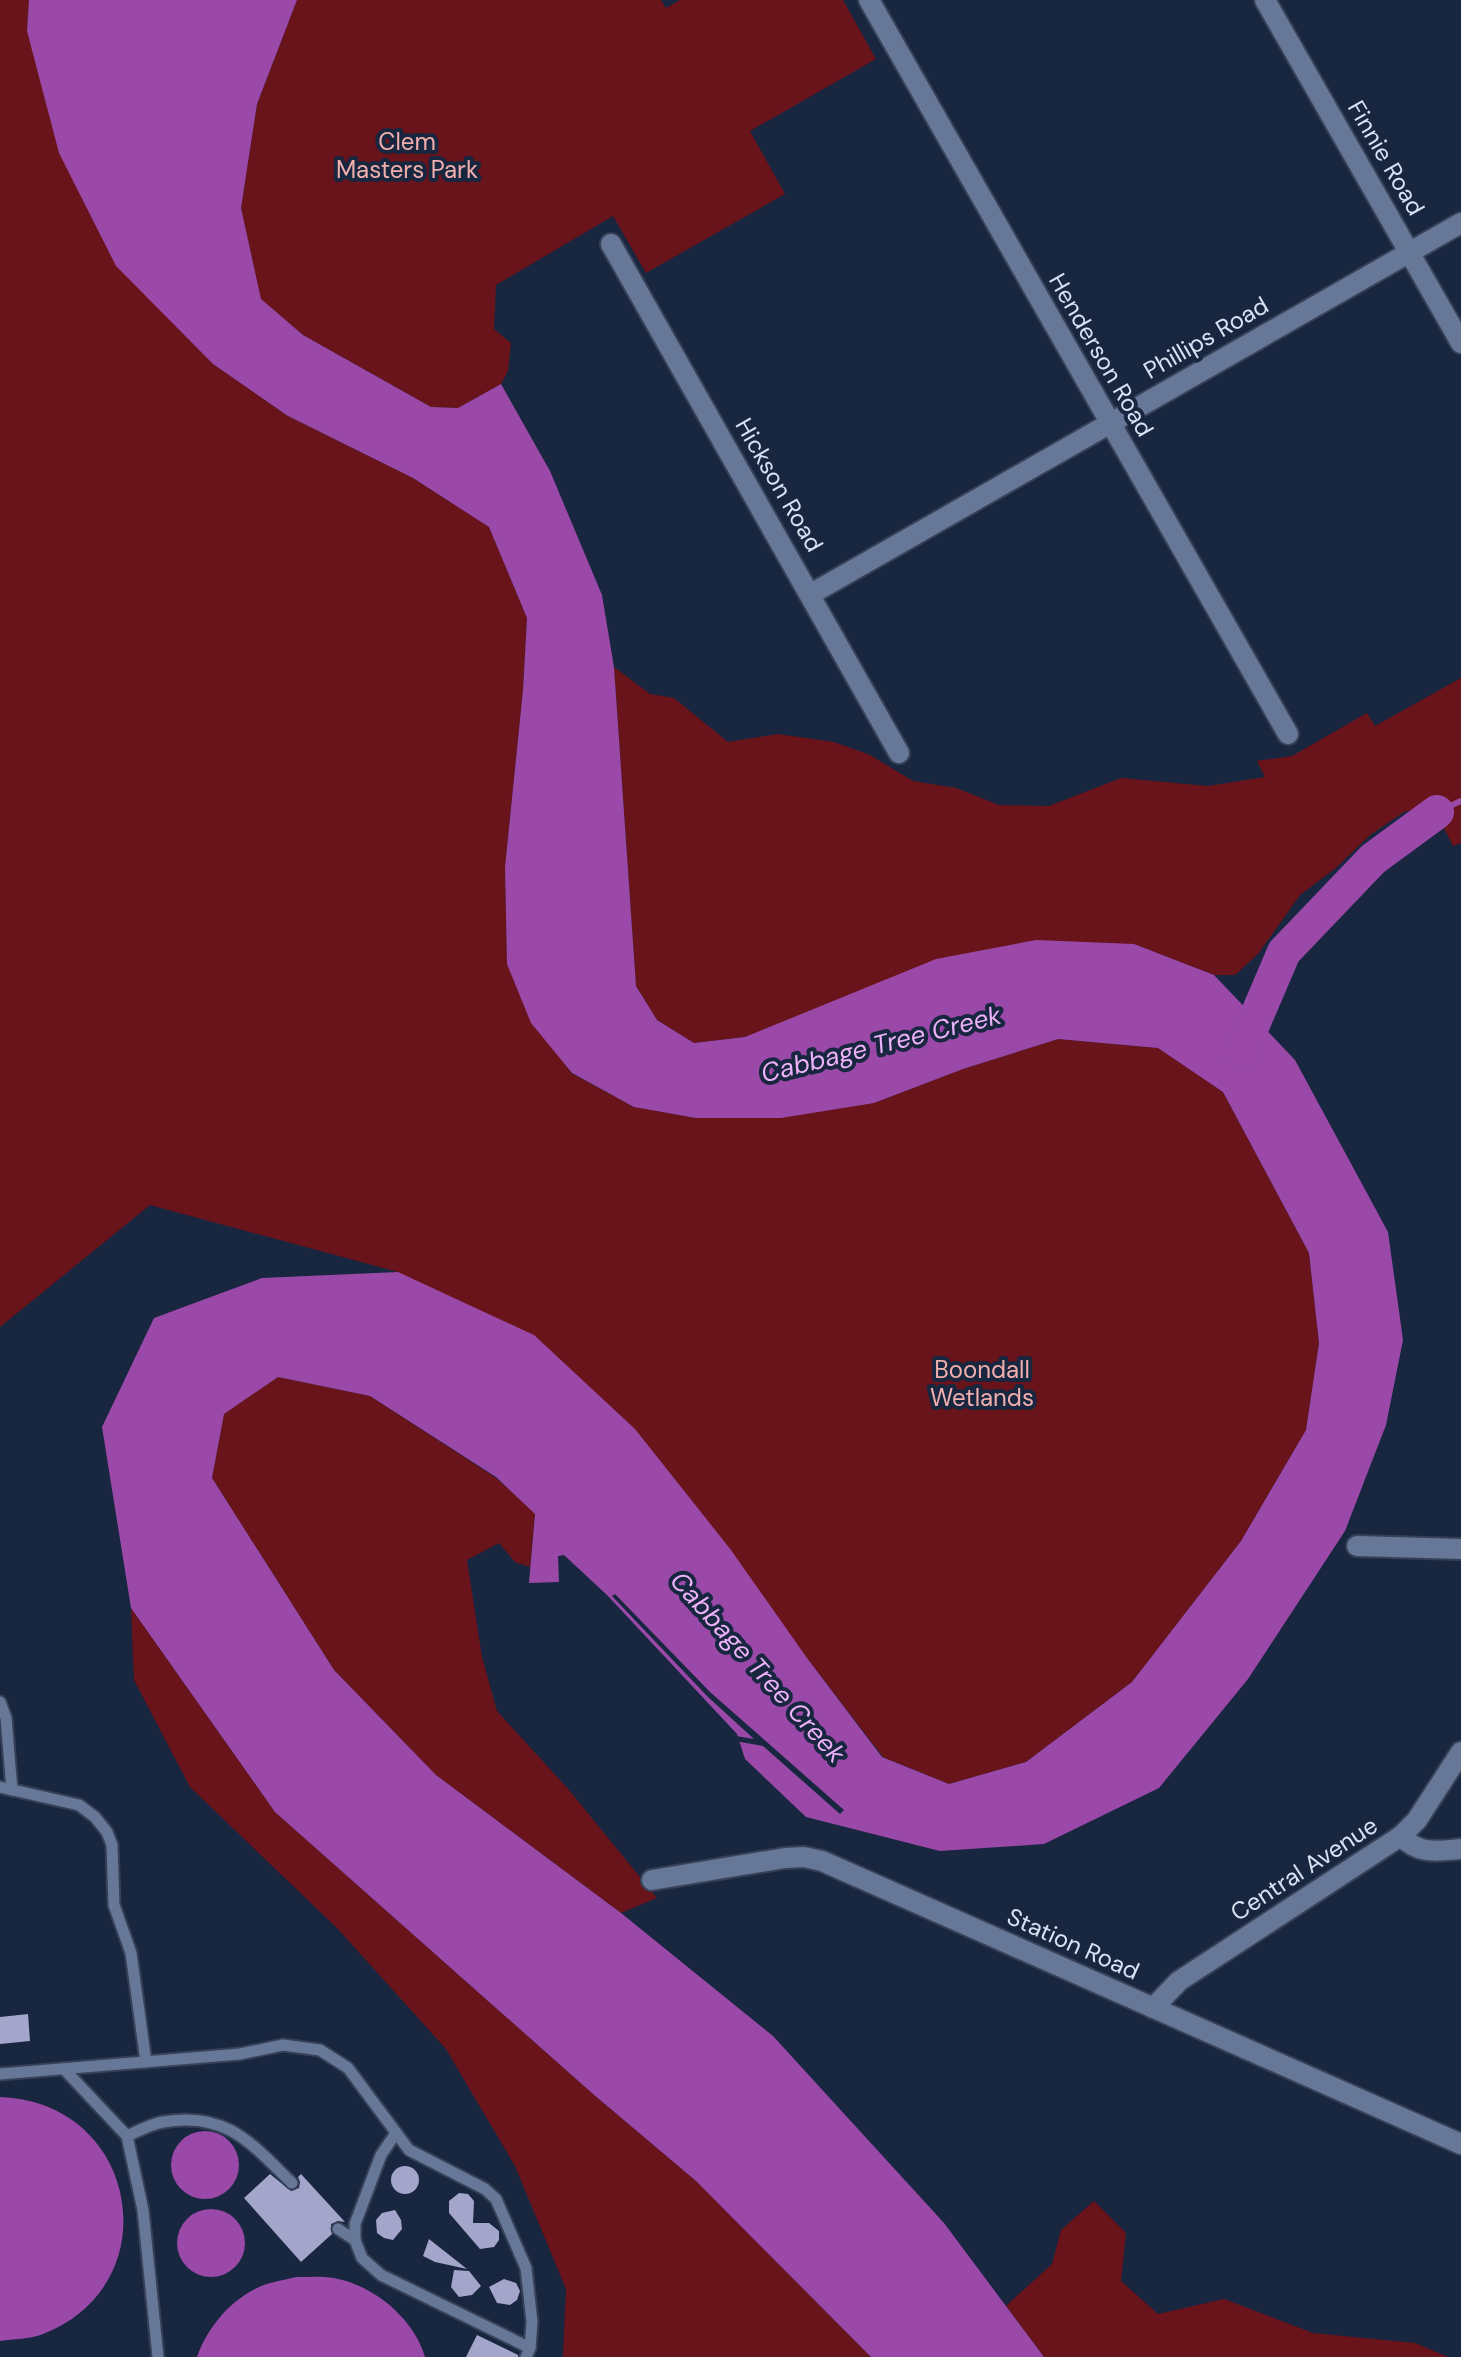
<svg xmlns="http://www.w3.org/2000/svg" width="1461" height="2357" viewBox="0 0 1461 2357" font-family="'DM Sans',sans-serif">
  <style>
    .green { fill: #69131b }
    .water { fill: #9a49a8 }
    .pier { fill: #182640 }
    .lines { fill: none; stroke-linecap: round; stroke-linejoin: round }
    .stream { stroke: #9a49a8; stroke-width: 6 }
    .river { stroke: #9a49a8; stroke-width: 34 }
    .building { fill: #a3a5ca }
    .lane-casing { stroke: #364157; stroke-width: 15 }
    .street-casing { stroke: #364157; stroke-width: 24 }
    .lane { stroke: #667797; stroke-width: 11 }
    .street { stroke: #667797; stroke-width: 20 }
    .labels { text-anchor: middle; stroke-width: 8; stroke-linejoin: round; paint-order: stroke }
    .park-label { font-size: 24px; fill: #f0afac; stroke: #182640 }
    .street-label { font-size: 24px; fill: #d8e2f4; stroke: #182640 }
    .water-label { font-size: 26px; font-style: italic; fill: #edb1f7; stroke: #182640 }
  </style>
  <rect width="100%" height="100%" fill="#182640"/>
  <g class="green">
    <polygon points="0,0 29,0 27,31 213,364 288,416 413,478 489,527 527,618 523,690 505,867 507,963 571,1073 634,1107 696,1118 874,1103 963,1069 1058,1039 1158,1048 1223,1092 1309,1253 1319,1343 1306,1430 1241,1541 1132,1682 1026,1762 949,1784 883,1757 807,1658 398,1272 150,1205 0,1327"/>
    <polygon points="297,0 661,0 666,8 680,0 843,0 876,59 750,131 785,194 646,273 613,216 496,285 494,329 511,343 508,371 501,384 458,408 431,407 303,335 261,300 241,208 257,104"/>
    <polygon points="614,667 650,694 674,698 728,742 778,734 834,742 870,755 913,781 956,788 999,805 1049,806 1121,778 1208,786 1265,777 1257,761 1292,756 1367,713 1375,726 1461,678 1461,843 1453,846 1432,805 1404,812 1370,835 1336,868 1300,895 1258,954 1235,975 1214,975 1134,944 745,1037 694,1043 657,1020 636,986"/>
    <polygon points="278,1377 370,1396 496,1478 535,1513 530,1567 515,1562 499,1543 467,1560 482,1657 497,1711 569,1790 657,1898 621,1913 436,1775 334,1670 212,1478 224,1413"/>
    <polygon points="131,1608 275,1812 593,2094 696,2181 871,2357 563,2357 566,2289 515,2166 446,2049 337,1928 190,1787 134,1680"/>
    <polygon points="1094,2201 1126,2233 1121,2281 1158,2314 1224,2299 1313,2333 1415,2343 1448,2357 1044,2357 1006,2306 1052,2264 1061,2230"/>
  </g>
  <g class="water">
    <polygon points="29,0 297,0 257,104 241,208 261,299 303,335 431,407 458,408 501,384 550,471 602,595 614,667 636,986 657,1020 694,1043 745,1037 936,959 1036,940 1134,944 1214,975 1295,1060 1388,1232 1403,1340 1386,1425 1345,1531 1248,1679 1159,1788 1044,1844 940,1851 806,1817 745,1759 737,1734 608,1596 564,1555 558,1556 559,1582 529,1583 535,1514 496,1477 370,1396 278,1377 224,1414 212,1478 334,1670 436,1775 621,1913 773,2036 944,2223 1044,2357 871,2357 696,2181 593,2094 275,1812 131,1608 102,1427 154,1318 262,1278 398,1272 534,1335 635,1429 731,1550 807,1658 882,1757 949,1784 1026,1762 1132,1682 1241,1541 1306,1430 1319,1343 1309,1253 1223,1092 1158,1048 1058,1039 963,1069 874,1103 781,1118 696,1118 634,1107 572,1073 531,1023 507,964 505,867 523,690 527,618 489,527 413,478 288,416 213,364 116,266 59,153 27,31"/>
    <path d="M0 2097C140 2102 170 2285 43 2334 30 2339 14 2339 0 2341Z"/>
    <circle cx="205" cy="2165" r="34"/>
    <circle cx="211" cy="2243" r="34"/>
    <path d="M296 2277C308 2277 322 2276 334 2278 373 2285 414 2318 425 2357H197C207 2328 230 2300 259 2287 270 2282 284 2280 296 2277Z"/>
  </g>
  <polygon class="pier" points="615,1594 710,1692 844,1810 840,1814 763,1746 735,1741 736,1736 754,1739 707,1696 612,1596"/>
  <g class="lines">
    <polyline class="stream" points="1437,812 1461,801"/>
    <polyline class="river" points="1240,1055 1284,952 1373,859 1437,812"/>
  </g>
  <g class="building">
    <polygon points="28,2014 30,2041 0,2044 0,2017"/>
    <circle cx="405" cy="2180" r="14"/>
    <polygon points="270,2174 291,2191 299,2188 300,2182 298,2177 301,2174 345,2222 338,2221 331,2224 332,2234 301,2262 244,2198"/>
    <polygon points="459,2193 468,2194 474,2201 473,2223 489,2223 499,2231 499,2240 494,2247 480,2249 449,2213 449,2201"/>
    <polygon points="395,2210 401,2220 402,2229 393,2240 384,2238 377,2233 376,2220 382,2213"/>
    <polygon points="429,2239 467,2269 435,2262 423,2256"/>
    <polygon points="454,2270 469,2271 481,2286 472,2295 459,2297 451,2287"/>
    <polygon points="504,2279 516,2283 520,2291 517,2300 510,2305 497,2303 489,2287"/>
    <polygon points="477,2335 518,2355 518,2357 466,2357"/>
  </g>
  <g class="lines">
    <defs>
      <g id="lane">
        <polyline points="0,1702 6,1718 12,1790"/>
        <polyline points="0,1787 79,1805 95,1817 107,1832 112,1845 114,1905 131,1953 146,2062"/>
        <polyline points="64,2069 127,2136 143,2210 158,2357"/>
        <polyline points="0,2074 240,2054 283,2045 320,2050 348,2068 409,2150 485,2189 496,2199 526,2268 532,2322 530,2348"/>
        <polyline points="396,2133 381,2155 355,2224 355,2240 362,2258 381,2275 530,2348 526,2357"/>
        <path d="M127 2136C138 2131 151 2124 163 2122 226 2111 251 2143 292 2183"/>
        <polyline points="338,2229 355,2240"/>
      </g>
      <g id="street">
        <polyline points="869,0 1288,734"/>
        <polyline points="1265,0 1461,343"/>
        <polyline points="611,244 899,753"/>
        <polyline points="811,594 1461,223"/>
        <polyline points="1357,1546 1461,1549"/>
        <path d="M1401 1836C1419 1855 1437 1851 1461 1849"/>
        <polyline points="652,1880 785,1858 804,1857 822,1861 1461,2144"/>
        <polyline points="1153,2008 1179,1981 1401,1836 1417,1820 1461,1752"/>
      </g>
    </defs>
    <use href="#lane" class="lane-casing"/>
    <use href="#street" class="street-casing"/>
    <use href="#lane" class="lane"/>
    <use href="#street" class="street"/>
  </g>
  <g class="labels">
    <g class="park-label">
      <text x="407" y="150">Clem<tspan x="407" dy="28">Masters Park</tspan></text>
      <text x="982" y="1378">Boondall<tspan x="982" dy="28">Wetlands</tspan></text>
    </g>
    <g class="street-label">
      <text transform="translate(1386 158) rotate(60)" y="8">Finnie Road</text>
      <text transform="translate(1206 338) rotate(-30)" y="8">Phillips Road</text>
      <text transform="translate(1101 355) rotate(60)" y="8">Henderson Road</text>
      <text transform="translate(779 485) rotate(60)" y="8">Hickson Road</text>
      <text transform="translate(1304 1869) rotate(-33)" y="8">Central Avenue</text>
      <text transform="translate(1073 1944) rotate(24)" y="8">Station Road</text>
    </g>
    <g class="water-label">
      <text transform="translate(881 1044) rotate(-14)" y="9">Cabbage Tree Creek</text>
      <text transform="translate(758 1667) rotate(48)" y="9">Cabbage Tree Creek</text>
    </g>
  </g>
</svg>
